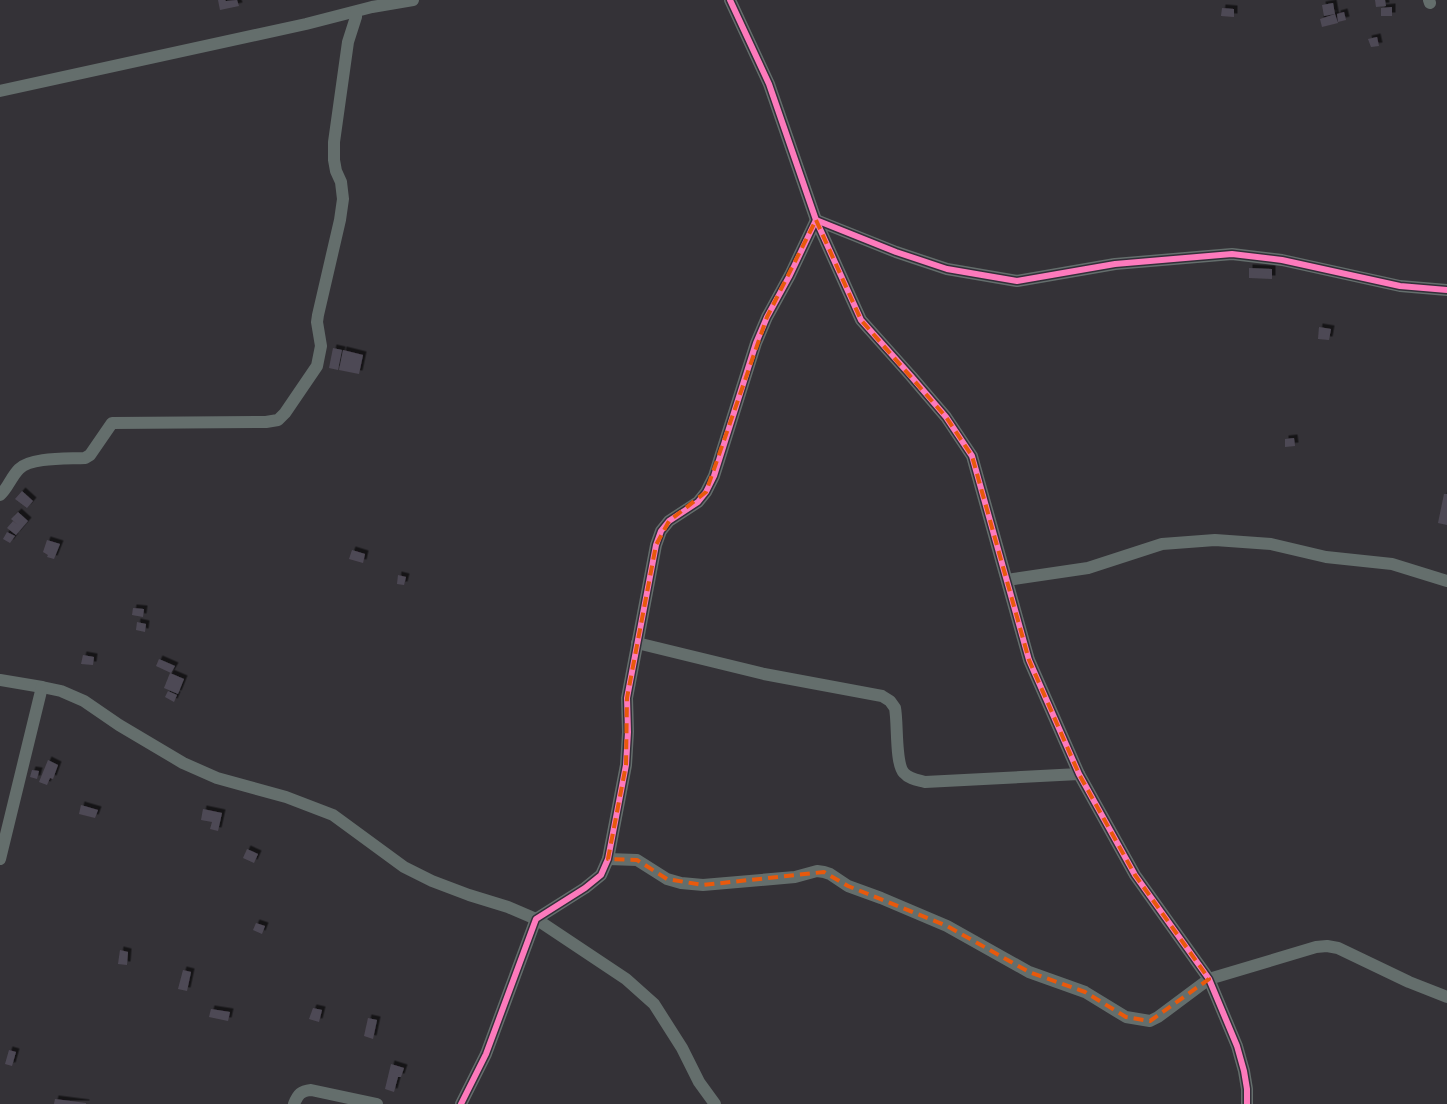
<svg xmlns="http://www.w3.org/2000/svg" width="1447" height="1104" viewBox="0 0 1447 1104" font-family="'Nunito Sans',sans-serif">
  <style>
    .building { fill: #4e4955; filter: url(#shadow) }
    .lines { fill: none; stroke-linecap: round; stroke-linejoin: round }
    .minor { stroke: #646e6c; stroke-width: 12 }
    .cycleway-casing { stroke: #333039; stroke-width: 9 }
    .cycleway { stroke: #fd7abc; stroke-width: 6 }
    .marked { fill: none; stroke: #e8590c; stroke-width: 4; stroke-dasharray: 10 6; stroke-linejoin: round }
  </style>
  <defs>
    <filter id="shadow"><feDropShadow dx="3.5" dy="-3.5" stdDeviation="0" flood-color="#0009"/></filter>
  </defs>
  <rect width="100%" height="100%" fill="#343237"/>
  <g class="building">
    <polygon points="218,0 225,0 226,1 237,0 239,6 220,10"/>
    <polygon points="1375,0 1385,0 1386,6 1376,7"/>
    <polygon points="1333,3 1335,14 1324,16 1322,5"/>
    <polygon points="1392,7 1392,16 1381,16 1381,8"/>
    <polygon points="1222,8 1234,9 1234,17 1221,16"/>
    <polygon points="1344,12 1346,20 1338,22 1337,14"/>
    <polygon points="1335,14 1338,23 1322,27 1320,19"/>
    <polygon points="1377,37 1379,46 1371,47 1368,39"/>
    <polygon points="1249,268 1272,269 1272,279 1249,278"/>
    <polygon points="1319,327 1331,329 1329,340 1318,339"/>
    <polygon points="333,348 342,350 338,370 329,368"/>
    <polygon points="343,350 363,355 359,374 339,370"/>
    <polygon points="1294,438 1295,446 1285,447 1285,439"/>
    <polygon points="22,491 33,501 27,508 15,499"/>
    <polygon points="1444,494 1447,494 1447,525 1438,523"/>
    <polygon points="18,512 28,521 16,535 7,528 13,521 18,525 11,519"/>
    <polygon points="7,532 15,536 10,543 3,539"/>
    <polygon points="47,540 60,544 54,559 47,557 48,555 43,552"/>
    <polygon points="352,550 365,554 363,563 349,559"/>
    <polygon points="398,575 406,577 404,585 397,584"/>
    <polygon points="133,608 144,609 143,617 132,615"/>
    <polygon points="137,622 146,624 145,632 136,630"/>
    <polygon points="83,655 94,657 93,665 81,664"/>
    <polygon points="159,659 175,666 171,673 156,666"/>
    <polygon points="170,673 184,679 178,694 164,688"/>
    <polygon points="168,691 177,695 174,702 165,697"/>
    <polygon points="48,760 58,765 53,779 50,778 47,785 39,782"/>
    <polygon points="32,770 39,771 37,779 30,777"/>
    <polygon points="81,805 98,810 95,818 79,814"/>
    <polygon points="203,809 222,813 218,831 210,829 212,822 201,820"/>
    <polygon points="247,849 258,854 254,863 243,858"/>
    <polygon points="256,923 265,926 262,934 253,930"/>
    <polygon points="120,950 128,952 127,965 118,964"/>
    <polygon points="183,970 191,972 187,991 178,989"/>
    <polygon points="313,1008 322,1010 319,1022 309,1019"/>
    <polygon points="211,1009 230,1012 228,1021 209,1017"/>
    <polygon points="368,1018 377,1020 373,1039 364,1036"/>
    <polygon points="9,1050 16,1052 12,1066 5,1064"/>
    <polygon points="391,1064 404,1068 401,1077 398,1077 394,1092 385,1089"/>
    <polygon points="55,1099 86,1103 86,1104 54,1104"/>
  </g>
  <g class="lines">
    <g class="minor">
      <polyline points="730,0 769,84 816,220 861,320 911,376 946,417 972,456 1029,660 1079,774 1135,875 1209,979 1237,1046 1244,1071 1247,1089 1247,1104"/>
      <polyline points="1429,0 1430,3"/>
      <polyline points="0,91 306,24 372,7 413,0"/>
      <path d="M0 495C8 488 11 477 19 469 31 457 67 459 85 458L90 455 112 423 266 422 278 420 285 413 317 366 321 346 317 322 318 315 340 220 343 199 341 182 336 171 334 160V142L348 42 356 17V12"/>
      <polyline points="1007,580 1088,568 1162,544 1215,540 1271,544 1326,557 1392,564 1447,581"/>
      <path d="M637 643 764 674 882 696 890 701 895 708C898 723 895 764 904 773 909 779 918 780 925 782L1079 774"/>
      <polyline points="0,680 42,687 61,691 84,701 119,725 183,763 217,778 286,797 333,815 404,867 432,881 469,895 508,907 536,919 626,979 654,1004 682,1048 699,1082 715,1104"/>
      <polyline points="0,859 42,687"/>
      <polyline points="608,859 637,860 667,879 681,883 703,885 795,877 817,871 824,872 830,874 848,886 881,898 947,926 1029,972 1085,992 1126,1017 1150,1021 1158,1017 1209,979 1316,947 1327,946 1338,948 1409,982 1447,997"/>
      <path d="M294 1104C298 1094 301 1091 311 1090L377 1104"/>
      <polyline points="461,1104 486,1054 536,919 585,888 601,875 608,859 626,765 628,732 627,698 656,545 661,531 669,521 698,502 706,492 714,476 756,343 767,317 790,275 816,220 896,252 947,269 1017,281 1115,264 1232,254 1282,260 1400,286 1447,290"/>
    </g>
    <defs>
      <g id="cycleway">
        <polyline points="730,0 769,84 816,220 861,320 911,376 946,417 972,456 1029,660 1079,774 1135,875 1209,979 1237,1046 1244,1071 1247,1089 1247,1104"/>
        <polyline points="461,1104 486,1054 536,919 585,888 601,875 608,859 626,765 628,732 627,698 656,545 661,531 669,521 698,502 706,492 714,476 756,343 767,317 790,275 816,220 896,252 947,269 1017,281 1115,264 1232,254 1282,260 1400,286 1447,290"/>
      </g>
    </defs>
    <use href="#cycleway" class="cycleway-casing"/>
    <use href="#cycleway" class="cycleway"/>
  </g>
  <path class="marked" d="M816 220 861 320 946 417 972 456 1029 660 1079 774 1135 875 1209 979 1150 1021 1126 1017 1085 992 1029 972 947 926 848 886 824 872 703 885 667 879 637 860 608 859 626 765 627 698 656 545 669 521 706 492 767 317Z"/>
</svg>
